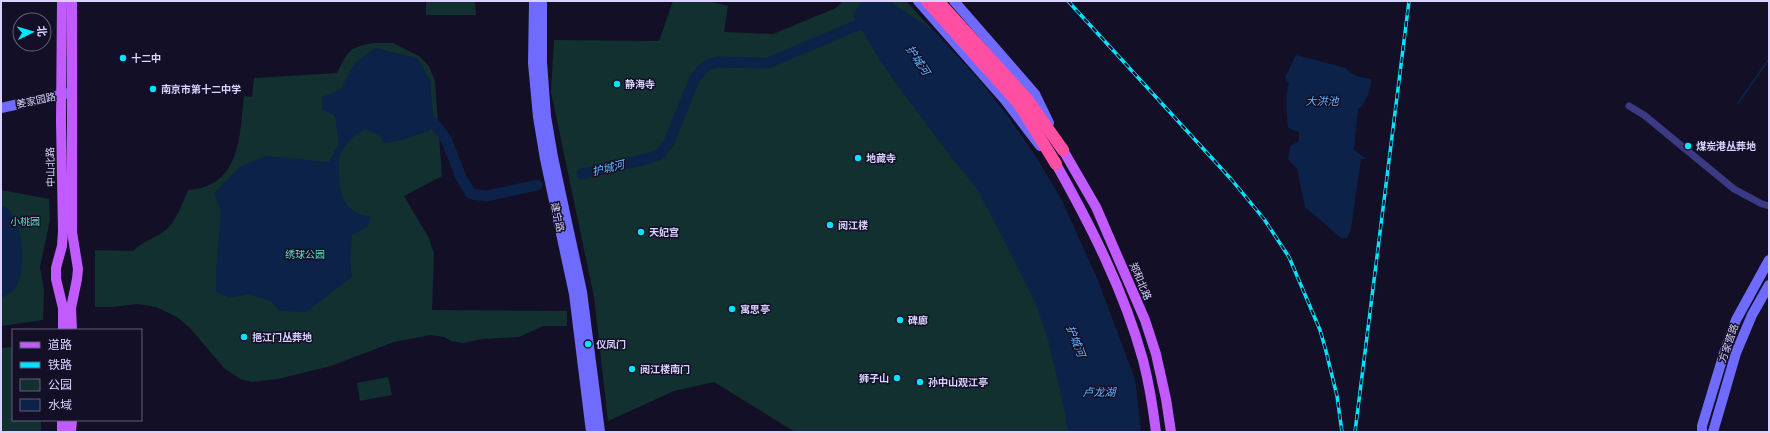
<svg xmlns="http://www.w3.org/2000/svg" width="1770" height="433" viewBox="0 0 1770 433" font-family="Mulish,'Noto Sans SC',sans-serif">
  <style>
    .green { fill: #12302f }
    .water { fill: #0c2248 }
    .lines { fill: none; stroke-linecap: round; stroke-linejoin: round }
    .stream { stroke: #0c2248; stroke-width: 2 }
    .river { stroke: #0c2248; stroke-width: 11 }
    .street { stroke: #3d3a85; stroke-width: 7 }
    .secondary { stroke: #6f6bff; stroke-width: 10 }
    .primary { stroke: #c25bff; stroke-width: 10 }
    .highway { stroke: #ff4fa3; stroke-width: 12 }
    .rail-casing { stroke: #00e5ff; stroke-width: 3.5 }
    .rail { stroke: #130f26; stroke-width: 2; stroke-dasharray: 6; stroke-linecap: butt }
    .poi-dot { fill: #00e5ff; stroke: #130f26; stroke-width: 1.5 }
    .labels { text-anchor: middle; stroke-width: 3; stroke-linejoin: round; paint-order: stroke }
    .poi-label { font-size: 10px; font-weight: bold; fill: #d9d4ff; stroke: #130f26; text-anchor: start }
    .street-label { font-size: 10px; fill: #d9d4ff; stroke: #130f26 }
    .park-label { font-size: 10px; fill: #5fe0c0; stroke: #130f26 }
    .water-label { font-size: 11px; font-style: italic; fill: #62b6ff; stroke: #130f26 }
  </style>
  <rect width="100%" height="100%" fill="#130f26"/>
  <g class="green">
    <polygon points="426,1 475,1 476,15 426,15"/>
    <polygon points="673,1 708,1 728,6 724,32 773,34 836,8 843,1 906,1 979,80 1009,118 1036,157 1062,201 1098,281 1135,380 1141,432 795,432 714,382 674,391 608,421 594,297 551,92 554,40 659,41"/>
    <path d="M374 43H393L419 56 429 66 435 81 442 176 404 196 429 238 434 254 432 310 567 311V326H543L519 337 482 339 464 343 451 341 444 337 430 335 394 342 331 366 278 379 252 382 240 379 224 368 190 328 177 317 156 307 137 304 112 307H95V250L133 251C143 241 158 237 167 229 177 219 183 202 188 190 193 189 199 189 204 187 242 175 240 128 244 96L252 97 254 78 337 73C348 51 349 47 374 43Z"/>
    <polygon points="1,190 49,199 50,220 40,267 44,290 43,320 1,326"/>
    <polygon points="13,347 13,420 41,420 41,432 1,432 1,348"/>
    <polygon points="388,377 392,395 360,401 357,383"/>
  </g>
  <g class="water">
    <polygon points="862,1 889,1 934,31 979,80 1009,118 1036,157 1062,201 1098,281 1135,380 1141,432 1068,432 1065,413 1048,339 1035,302 1003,238 977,189 940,143 881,62 853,15"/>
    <path d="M375 48 417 58 430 80 434 123 429 131 402 140 385 143 380 136 365 129C352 136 346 142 340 156 338 160 339 167 339 171 339 194 345 215 371 216L367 227 352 235 350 258 352 277 306 312 279 311 272 302 250 294 229 298 216 292V270L221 211 214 193 240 167 266 156 329 162 339 144 335 116 322 109V97L340 90 355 63Z"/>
    <path d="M1296 55 1346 68C1353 77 1361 77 1371 79 1372 88 1366 104 1358 109L1354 150 1366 159H1361L1351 229 1347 238H1341L1305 207 1297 169 1288 159 1290 146 1299 141V132L1288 128C1287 112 1284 99 1289 84L1285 78Z"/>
    <path d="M1 205C24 211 27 270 16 287 13 292 6 296 1 298Z"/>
  </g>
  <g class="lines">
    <polyline class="stream" points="1738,103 1769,59"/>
    <g class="river">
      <polyline points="434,123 446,139 461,177 471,194 487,196 537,185"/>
      <polyline points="582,174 642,160 659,155 669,142 695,78 707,65 718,62 768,63 853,27 872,21"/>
    </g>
    <polyline class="street" points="1629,106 1644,115 1734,189 1762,204 1769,206"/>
    <g class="secondary">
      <polyline points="534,1 533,63 538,117 545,159 574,294 591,432"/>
      <polyline points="542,1 542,62 546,116 553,157 582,292 600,432"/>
      <polyline points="918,1 1005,100 1040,146"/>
      <polyline points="954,1 1035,94 1049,123"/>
      <polyline points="1,108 69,93"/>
      <polyline points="1702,432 1702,426 1725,350 1736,320 1769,260"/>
      <polyline points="1713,432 1736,353 1752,315 1769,285"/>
    </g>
    <g class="primary">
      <polyline points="62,1 61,121 63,231 62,246 56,268 56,279 63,308 63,330"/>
      <polyline points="1063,150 1096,207 1145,320 1156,354 1166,399 1171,432"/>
      <path d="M1056 164C1091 226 1124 291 1143 360 1149 383 1153 408 1156 432"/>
      <polyline points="72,330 71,308 77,279 78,269 72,232 72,1"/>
      <polyline points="62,432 62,420"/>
      <polyline points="71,432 72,420"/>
    </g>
    <g class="highway">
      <polyline points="927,1 1019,104 1056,164"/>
      <polyline points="938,1 1027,99 1063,150"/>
    </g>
    <defs>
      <g id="rail">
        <polyline points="1068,1 1231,179 1264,219 1289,257 1320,330 1326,351 1337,396 1342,432"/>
        <polyline points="1355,432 1409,1"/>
      </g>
    </defs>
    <use href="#rail" class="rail-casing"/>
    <use href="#rail" class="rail"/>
  </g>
  <g class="poi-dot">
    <circle cx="123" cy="58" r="4"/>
    <circle cx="617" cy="84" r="4"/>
    <circle cx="153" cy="89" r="4"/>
    <circle cx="1688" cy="146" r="4"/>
    <circle cx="858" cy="158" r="4"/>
    <circle cx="830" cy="225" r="4"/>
    <circle cx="641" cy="232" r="4"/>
    <circle cx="732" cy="309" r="4"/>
    <circle cx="900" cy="320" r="4"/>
    <circle cx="244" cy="337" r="4"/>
    <circle cx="588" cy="344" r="4"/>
    <circle cx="632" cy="369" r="4"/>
    <circle cx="897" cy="378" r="4"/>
    <circle cx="920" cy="382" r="4"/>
  </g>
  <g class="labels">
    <g class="poi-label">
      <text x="131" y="62">十二中</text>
      <text x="625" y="88">静海寺</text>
      <text x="161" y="93">南京市第十二中学</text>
      <text x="1696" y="150">煤炭港丛葬地</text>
      <text x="866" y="162">地藏寺</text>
      <text x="838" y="229">阅江楼</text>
      <text x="649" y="236">天妃宫</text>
      <text x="740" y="313">寓思亭</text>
      <text x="908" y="324">碑廊</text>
      <text x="252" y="341">挹江门丛葬地</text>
      <text x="596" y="348">仪凤门</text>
      <text x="640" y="373">阅江楼南门</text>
      <text x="889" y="382" text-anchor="end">狮子山</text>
      <text x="928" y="386">孙中山观江亭</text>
    </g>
    <g class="street-label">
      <text transform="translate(36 100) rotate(-12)" y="4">姜家园路</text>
      <text transform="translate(50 167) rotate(-91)" y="4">中山北路</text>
      <text transform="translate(558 217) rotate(78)" y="4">建宁路</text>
      <text transform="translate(1141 281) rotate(67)" y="4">郑和北路</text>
      <text transform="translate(1728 343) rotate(-71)" y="4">方家营路</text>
    </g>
    <g class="park-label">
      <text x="25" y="225">小桃园</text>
      <text x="305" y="258">绣球公园</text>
    </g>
    <g class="water-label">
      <text transform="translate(918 60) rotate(56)" y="4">护城河</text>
      <text x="1322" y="105">大洪池</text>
      <text transform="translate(608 168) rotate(-14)" y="4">护城河</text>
      <text transform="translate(1076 341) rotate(69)" y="4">护城河</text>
      <text x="1099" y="396">卢龙湖</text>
    </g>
  </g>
  <rect width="1770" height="433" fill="none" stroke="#d9d4ff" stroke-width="4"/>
  <rect x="12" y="329" width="130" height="92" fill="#130f26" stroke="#625e7d"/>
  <rect x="20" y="342" width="20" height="6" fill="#c25bff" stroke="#625e7d"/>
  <text x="48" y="349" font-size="12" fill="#d9d4ff">道路</text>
  <rect x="20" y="362" width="20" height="6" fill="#00e5ff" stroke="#625e7d"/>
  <text x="48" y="369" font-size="12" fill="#d9d4ff">铁路</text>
  <rect x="20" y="379" width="20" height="12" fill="#12302f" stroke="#625e7d"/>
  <text x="48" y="389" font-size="12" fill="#d9d4ff">公园</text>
  <rect x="20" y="399" width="20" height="12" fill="#0c2248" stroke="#625e7d"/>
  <text x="48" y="409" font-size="12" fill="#d9d4ff">水域</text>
  <g transform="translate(32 32) rotate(85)"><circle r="19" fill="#130f26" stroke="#625e7d"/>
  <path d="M0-3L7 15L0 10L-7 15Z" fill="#00e5ff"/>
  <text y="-6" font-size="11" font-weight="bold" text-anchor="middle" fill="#d9d4ff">北</text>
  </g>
</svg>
